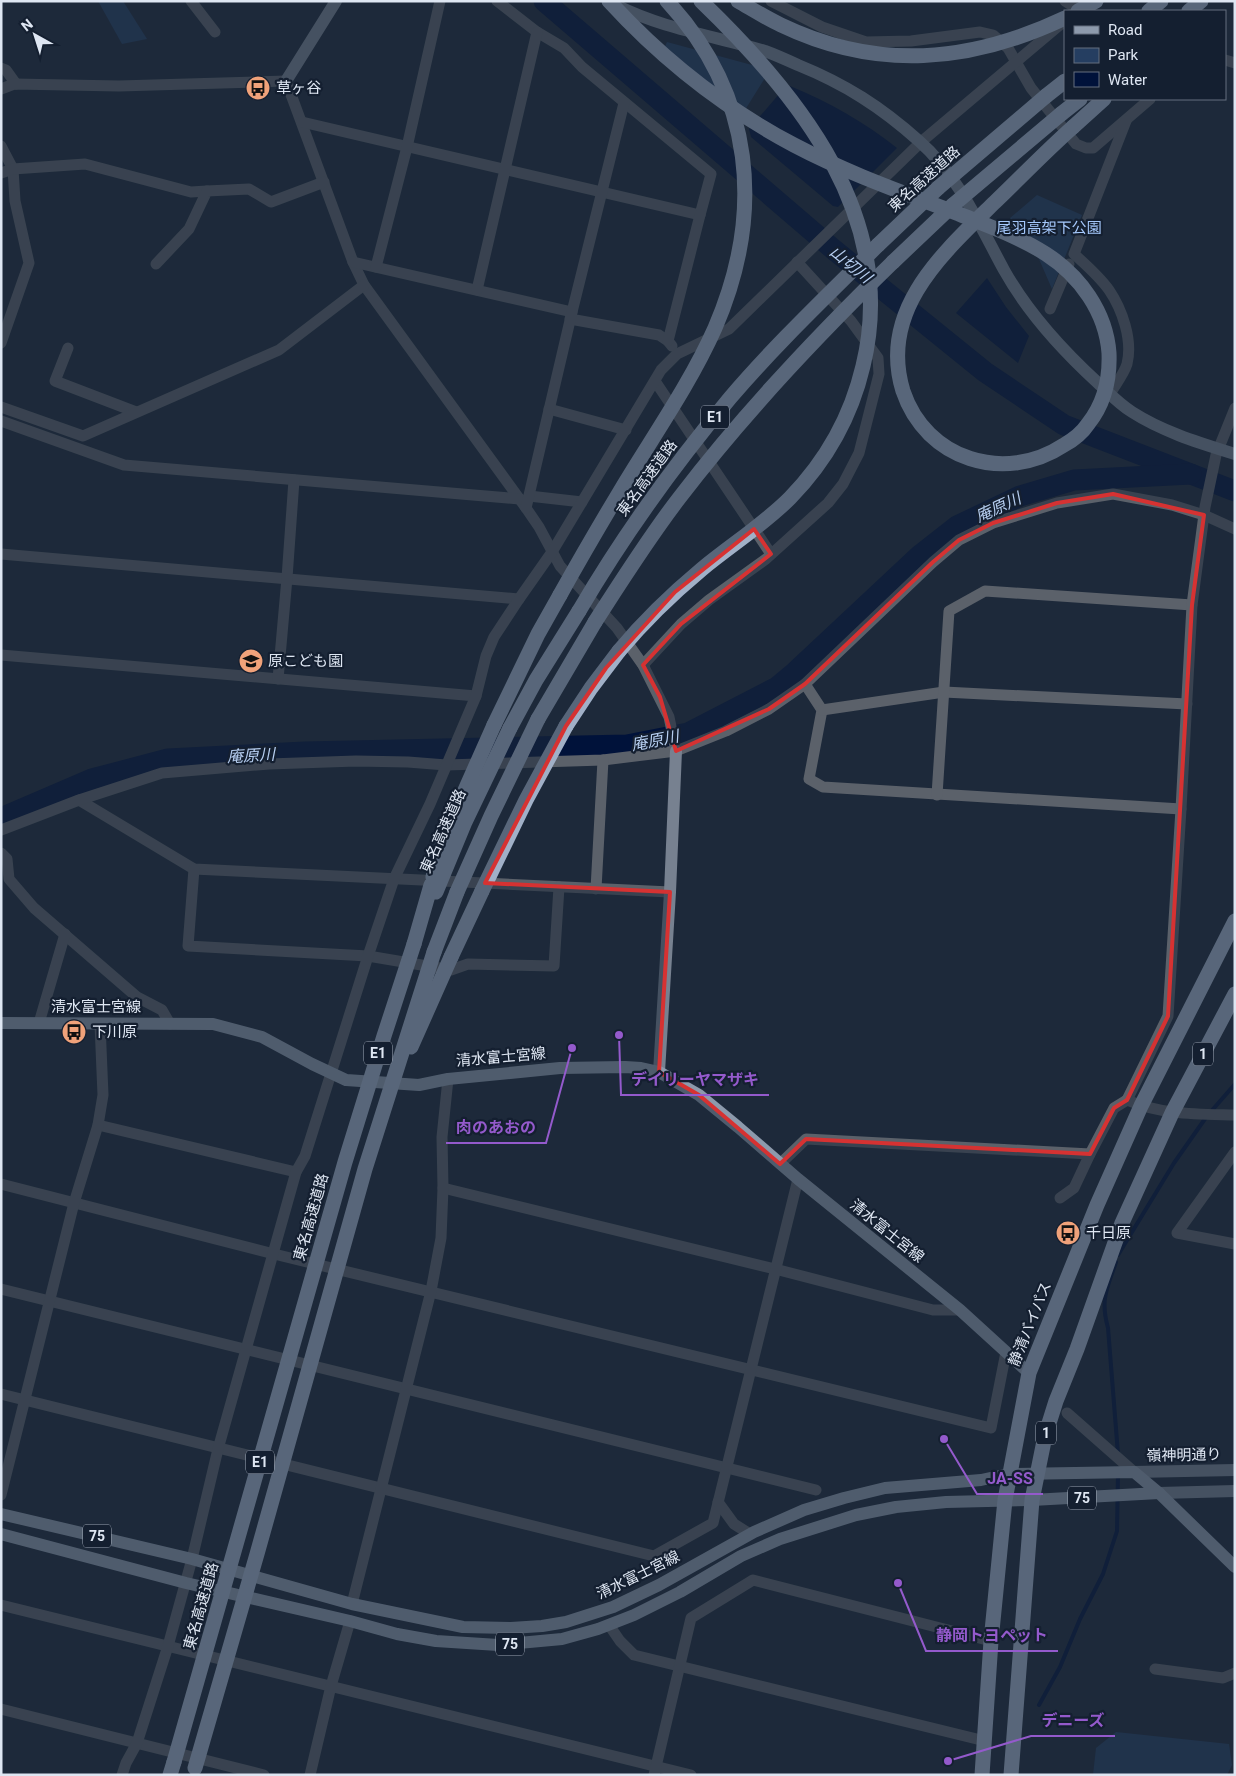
<svg xmlns="http://www.w3.org/2000/svg" width="1236" height="1776" viewBox="0 0 1236 1776" font-family="Roboto,'Noto Sans JP',sans-serif">
  <style>
    .green { fill: #253e61 }
    .water { fill: #00123a }
    .lines { fill: none; stroke-linecap: round; stroke-linejoin: round }
    .stream { stroke: #00123a; stroke-width: 4 }
    .river { stroke: #00123a; stroke-width: 21 }
    .street { stroke: #5b616a; stroke-width: 11 }
    .secondary { stroke: #778190; stroke-width: 12 }
    .primary { stroke: #8d9aac; stroke-width: 12 }
    .highway { stroke: #a1b0c7; stroke-width: 15 }
    .highway-bridge { stroke: #a1b0c7; stroke-width: 15 }
    .marked { fill: none; stroke: #d63232; stroke-width: 4; stroke-linejoin: round }
    .labels { text-anchor: middle; stroke-width: 4.5; stroke-linejoin: round; paint-order: stroke }
    .shield { fill: #141f30; stroke: #a1aab8; stroke-width: 1 }
    .shield-label { font-size: 14px; font-weight: bold; fill: #dee6f2 }
    .poi-label { font-size: 15px; fill: #dee6f2; stroke: #141f30; text-anchor: start }
    .street-label { font-size: 15px; fill: #dee6f2; stroke: #141f30 }
    .park-label { font-size: 15px; fill: #a5c8fb; stroke: #141f30 }
    .water-label { font-size: 16px; font-style: italic; fill: #b6cef0; stroke: #141f30 }
    .leader { fill: none; stroke: #945acc; stroke-width: 2 }
    .callout-dot { fill: #945acc; stroke: #141f30; stroke-width: 2 }
    .callout-label { font-size: 16px; text-anchor: middle; font-weight: bold; fill: #945acc; stroke: #141f30; stroke-width: 4.5; stroke-linejoin: round; paint-order: stroke }
  </style>
  <rect width="100%" height="100%" fill="#1d293a"/>
  <g class="green">
    <polygon points="98,1 123,1 147,39 122,44"/>
    <polygon points="667,42 770,70 740,118 660,57"/>
    <polygon points="1037,195 1082,215 1052,289 1039,259 1010,218"/>
    <polygon points="1116,1732 1229,1744 1232,1765 1227,1775 1093,1775 1096,1748"/>
  </g>
  <g class="water">
    <path d="M786 86H790C829 102 864 122 897 148L838 207 833 206 751 137 749 129Z"/>
    <polygon points="987,278 1006,307 1029,336 1018,363 956,313"/>
  </g>
  <g class="lines">
    <g class="stream">
      <polyline points="1118,1255 1174,1163 1207,1116 1235,1084"/>
      <path d="M1116 1262C1107 1289 1100 1299 1108 1328L1118 1454"/>
      <polyline points="1039,1705 1060,1667 1080,1619 1103,1574 1117,1531 1118,1474"/>
    </g>
    <g class="river">
      <polyline points="544,1 833,249 985,372 1064,425 1235,491"/>
      <polyline points="1,818 92,779 168,759 305,752 627,745 688,733 777,687 795,672 920,555 957,526 1020,496 1074,480 1191,474"/>
    </g>
    <g class="street">
      <polyline points="191,1 215,32"/>
      <polyline points="771,1 822,27 866,42 911,41 980,32 993,35 1008,48 1031,88 1076,144 1086,148 1093,148 1150,99"/>
      <polyline points="1065,1 1081,11"/>
      <polyline points="1225,60 1235,63"/>
      <polyline points="1,68 6,70 16,84"/>
      <polyline points="1,89 14,84 119,86 286,81 353,262 364,285 526,508 539,527 560,566 617,628 643,665 669,717 676,751"/>
      <polyline points="302,122 700,215 711,174 582,67 564,48 537,32 497,1"/>
      <polyline points="1,146 13,169 15,201 29,263 1,343"/>
      <polyline points="1,173 13,169 85,164 191,192 207,191"/>
      <polyline points="353,262 572,312"/>
      <polyline points="156,264 189,229 207,191 249,189 271,202 324,182"/>
      <polyline points="376,267 407,147 440,1"/>
      <polyline points="477,290 537,32"/>
      <polyline points="1050,309 1069,264"/>
      <polyline points="570,319 659,335 668,341 672,346"/>
      <polyline points="668,341 700,215"/>
      <polyline points="68,348 55,381 136,412"/>
      <polyline points="655,381 771,554"/>
      <path d="M1110 394C1115 385 1124 374 1127 364 1133 340 1122 309 1109 290 1099 276 1086 265 1074 254L1126 121"/>
      <polyline points="1,407 83,436 279,350 364,285"/>
      <polyline points="549,409 626,430"/>
      <polyline points="1,421 124,465 520,499"/>
      <polyline points="529,496 582,502"/>
      <polyline points="526,508 572,312 624,103"/>
      <polyline points="1,554 519,599"/>
      <polyline points="1,655 476,696"/>
      <polyline points="643,665 681,624 709,600 766,559 828,503 843,484 859,453 879,374 878,358 851,321 797,262"/>
      <polyline points="278,679 287,578 294,480"/>
      <polyline points="805,684 822,710 809,779 823,787 1181,809"/>
      <polyline points="822,710 944,692 1187,704"/>
      <polyline points="937,795 949,611 985,591 1192,605"/>
      <polyline points="79,800 194,869 670,892"/>
      <polyline points="1,830 79,800 162,773 269,764 356,761 408,762 446,765 603,760 676,751 726,731 769,709 805,684 933,562 959,540 993,523 1057,503 1113,494 1172,505 1204,515 1235,529"/>
      <polyline points="1,853 7,859 9,879 34,908 137,997 162,1010 170,1024"/>
      <polyline points="194,869 188,946 368,956 451,970 468,964 554,966 559,887"/>
      <polyline points="596,889 603,760"/>
      <polyline points="39,1023 65,934"/>
      <polyline points="1127,1100 1168,1016 1181,809 1192,605 1205,507 1216,455 1235,408"/>
      <polyline points="98,1125 296,1172"/>
      <polyline points="1235,1152 1177,1233 1235,1244"/>
      <path d="M780 1164 806 1139 1090 1154 1114 1108 1127 1100C1161 1115 1198 1114 1235 1115"/>
      <polyline points="1,1184 274,1254 991,1428 1006,1352"/>
      <polyline points="443,1188 775,1269 933,1310 960,1310"/>
      <polyline points="1060,1198 1074,1188 1090,1154"/>
      <polyline points="1,1289 816,1490"/>
      <polyline points="1,1394 654,1556 713,1523 798,1179"/>
      <polyline points="1067,1413 1134,1472"/>
      <polyline points="1,1495 74,1203 98,1125 103,1095 100,1024"/>
      <polyline points="718,1502 734,1524 750,1534"/>
      <polyline points="352,1604 431,1291 441,1238 443,1188 442,1137 448,1079"/>
      <polyline points="1,1605 691,1775"/>
      <polyline points="609,1625 620,1641 634,1655 985,1741"/>
      <polyline points="1155,1669 1223,1678 1235,1673"/>
      <polyline points="1,1709 264,1775"/>
      <polyline points="122,1775 126,1763 137,1743 168,1646 192,1559 218,1449 296,1172 305,1156 368,956 394,879 430,804 476,696 486,656 494,637 519,599 552,552 661,370 677,354 729,329 921,142 1062,23"/>
      <polyline points="310,1775 331,1686 350,1621"/>
      <polyline points="654,1775 691,1618 753,1580 991,1641"/>
    </g>
    <g class="secondary">
      <path d="M616 5C663 29 715 36 765 51 776 55 787 60 798 65 845 84 881 107 919 141 958 175 980 226 1004 270 1028 313 1062 350 1098 383 1109 393 1119 404 1132 412 1163 432 1200 443 1235 454"/>
      <polyline points="286,81 336,1"/>
      <polyline points="659,1072 670,892 676,751"/>
      <polyline points="1134,1472 1235,1470"/>
      <polyline points="1159,1493 1235,1491"/>
    </g>
    <g class="primary">
      <polyline points="1,1023 213,1024 262,1037 312,1064 346,1080 419,1085 448,1079 560,1068 625,1067 641,1068 659,1072 699,1095 738,1127 798,1179 960,1310 1029,1373"/>
      <polyline points="1,1514 192,1559 352,1604 463,1627 511,1628 542,1626 566,1622 613,1607 659,1585 754,1532 804,1510 844,1498 885,1488 981,1480 1009,1474 1134,1472 1159,1493 1235,1567"/>
      <polyline points="1,1534 186,1583 350,1621 397,1634 436,1641 498,1645 562,1639 598,1629 634,1615 680,1592 741,1556 780,1539 856,1515 896,1507 946,1502 1032,1500 1159,1493"/>
    </g>
    <g class="highway">
      <polyline points="1149,11 1161,1"/>
      <polyline points="1189,11 1201,1"/>
      <polyline points="1046,96 1065,81"/>
      <polyline points="1061,114 1080,99"/>
      <polyline points="1073,127 1104,99"/>
      <polyline points="878,245 938,188"/>
      <polyline points="893,262 953,205"/>
      <polyline points="538,719 595,622"/>
      <polyline points="494,725 538,634 560,595"/>
      <polyline points="566,726 591,688 619,651"/>
      <polyline points="510,728 536,680 579,611"/>
      <polyline points="414,944 431,885"/>
      <polyline points="434,952 457,892"/>
      <polyline points="451,957 482,891"/>
      <polyline points="170,1775 174,1762"/>
      <polyline points="982,1775 991,1641 1005,1500 1029,1373 1097,1205 1141,1106 1235,921"/>
      <polyline points="1011,1775 1032,1500 1045,1436 1056,1401 1077,1349 1122,1223 1172,1113 1235,994"/>
    </g>
    <g class="highway-bridge">
      <path d="M609 1C663 60 724 108 794 145 847 173 904 193 959 214 988 226 1020 237 1046 254 1080 276 1106 312 1109 353 1110 378 1104 404 1088 424 1082 433 1073 440 1064 445 1005 484 926 460 903 391 878 310 943 253 995 202 1021 177 1046 151 1073 127"/>
      <path d="M738 1C752 9 766 18 781 25 877 71 970 63 1065 18"/>
      <polyline points="1078,11 1096,1"/>
      <polyline points="938,188 1046,96"/>
      <polyline points="953,205 1061,114"/>
      <path d="M560 595C580 559 601 523 622 488 654 435 690 384 715 328 765 212 754 95 667 1"/>
      <path d="M579 611C623 536 674 465 730 398 776 344 828 295 878 245"/>
      <path d="M595 622C622 580 649 537 680 497 744 413 817 336 893 262"/>
      <path d="M619 651C644 621 672 594 702 569 731 545 763 525 790 498 827 460 851 417 863 366 899 219 800 96 701 1"/>
      <polyline points="433,877 446,833 494,725"/>
      <polyline points="482,891 526,800 566,726"/>
      <polyline points="436,892 465,822 510,728"/>
      <polyline points="457,892 491,816 538,719"/>
      <polyline points="411,1047 451,957"/>
      <polyline points="174,1762 345,1162 384,1036 414,944"/>
      <polyline points="195,1768 257,1554 365,1169 434,952"/>
    </g>
  </g>
  <path d="M0 0H1236V1776H0ZM1113 494 1204 515 1192 605 1168 1016 1127 1100 1114 1108 1090 1154 806 1139 780 1164 699 1095 659 1072 670 892 485 883 566 726 606 668 675 592 754 529 771 554 681 624 643 665 660 697 676 751 769 709 805 684 933 562 959 540 993 523 1057 503Z" fill="#1d293a" fill-opacity=".55" fill-rule="evenodd"/>
  <path class="marked" d="M1113 494 1204 515 1192 605 1168 1016 1127 1100 1114 1108 1090 1154 806 1139 780 1164 699 1095 659 1072 670 892 485 883 566 726 606 668 675 592 754 529 771 554 681 624 643 665 660 697 676 751 769 709 805 684 933 562 959 540 993 523 1057 503Z"/>
  <defs>
    <symbol id="bus-disc" viewBox="-11 -11 22 22"><circle r="9.5" fill="#f0a27a" stroke="#141f30"/><path d="M-5-6H5V4H4V6H2V4H-2V6H-4V4H-5ZM-3.5-4V0h7V-4ZM-3.5 1.2v1.5H-2V1.2ZM2 1.2v1.5H3.5V1.2Z" fill="#111"/></symbol>
    <symbol id="school-disc" viewBox="-11 -11 22 22"><circle r="9.5" fill="#f0a27a" stroke="#141f30"/><path d="M0-5L7-2L0 1L-7-2ZM-4 1L0 2.5L4 1V4Q0 6-4 4Z" fill="#111"/></symbol>
  </defs>
  <g fill-rule="evenodd">
    <use href="#bus-disc" x="244" y="74" width="28" height="28"/>
    <use href="#school-disc" x="237" y="647" width="28" height="28"/>
    <use href="#bus-disc" x="60" y="1018" width="28" height="28"/>
    <use href="#bus-disc" x="1054" y="1219" width="28" height="28"/>
  </g>
  <g class="labels">
    <g class="shield">
      <rect x="701" y="405.5" width="28" height="23" rx="4"/>
      <rect x="364" y="1041.5" width="28" height="23" rx="4"/>
      <rect x="1193" y="1042.5" width="20" height="23" rx="4"/>
      <rect x="1036" y="1421.5" width="20" height="23" rx="4"/>
      <rect x="246" y="1450.5" width="28" height="23" rx="4"/>
      <rect x="1068" y="1486.5" width="28" height="23" rx="4"/>
      <rect x="83" y="1524.5" width="28" height="23" rx="4"/>
      <rect x="496" y="1632.5" width="28" height="23" rx="4"/>
    </g>
    <g class="shield-label">
      <text x="715" y="422">E1</text>
      <text x="378" y="1058">E1</text>
      <text x="1203" y="1059">1</text>
      <text x="1046" y="1438">1</text>
      <text x="260" y="1467">E1</text>
      <text x="1082" y="1503">75</text>
      <text x="97" y="1541">75</text>
      <text x="510" y="1649">75</text>
    </g>
    <g class="poi-label">
      <text x="276" y="93">草ヶ谷</text>
      <text x="268" y="666">原こども園</text>
      <text x="92" y="1037">下川原</text>
      <text x="1086" y="1238">千日原</text>
    </g>
    <g class="street-label">
      <text transform="translate(924 179) rotate(-42)" y="5">東名高速道路</text>
      <text transform="translate(647 478) rotate(-54)" y="5">東名高速道路</text>
      <text transform="translate(443 831) rotate(-66)" y="5">東名高速道路</text>
      <text x="96" y="1012">清水富士宮線</text>
      <text transform="translate(501 1057) rotate(-5)" y="5">清水富士宮線</text>
      <text transform="translate(311 1217) rotate(-74)" y="5">東名高速道路</text>
      <text transform="translate(887 1231) rotate(39)" y="5">清水富士宮線</text>
      <text transform="translate(1030 1324) rotate(-68)" y="5">静清バイパス</text>
      <text transform="translate(1184 1455) rotate(-1)" y="5">嶺神明通り</text>
      <text transform="translate(638 1575) rotate(-26)" y="5">清水富士宮線</text>
      <text transform="translate(201 1606) rotate(-74)" y="5">東名高速道路</text>
    </g>
    <g class="park-label">
      <text x="1049" y="233">尾羽高架下公園</text>
    </g>
    <g class="water-label">
      <text transform="translate(851 264) rotate(39)" y="6">山切川</text>
      <text transform="translate(998 507) rotate(-25)" y="6">庵原川</text>
      <text transform="translate(655 740) rotate(-11)" y="6">庵原川</text>
      <text transform="translate(251 755) rotate(-3)" y="6">庵原川</text>
    </g>
  </g>
  <path class="leader" d="M619 1035L621 1095H769M572 1048L546 1143H446M944 1439L977 1494H1043M898 1583L926 1651H1058M948 1761L1031 1736H1115"/>
  <g class="callout-dot">
    <circle cx="619" cy="1035" r="5"/>
    <circle cx="572" cy="1048" r="5"/>
    <circle cx="944" cy="1439" r="5"/>
    <circle cx="898" cy="1583" r="5"/>
    <circle cx="948" cy="1761" r="5"/>
  </g>
  <g class="callout-label">
    <text x="695" y="1085">デイリーヤマザキ</text>
    <text x="496" y="1133">肉のあおの</text>
    <text x="1010" y="1484">JA-SS</text>
    <text x="992" y="1641">静岡トヨペット</text>
    <text x="1073" y="1726">デニーズ</text>
  </g>
  <rect width="1236" height="1776" fill="none" stroke="#dee6f2" stroke-width="5"/>
  <rect x="1064" y="10" width="162" height="90" fill="#141f30" stroke="#656f7e"/>
  <rect x="1074" y="26" width="25" height="8" fill="#8d9aac" stroke="#656f7e"/>
  <text x="1108" y="35" font-size="15" fill="#dee6f2">Road</text>
  <rect x="1074" y="48" width="25" height="15" fill="#253e61" stroke="#656f7e"/>
  <text x="1108" y="60" font-size="15" fill="#dee6f2">Park</text>
  <rect x="1074" y="72" width="25" height="15" fill="#00123a" stroke="#656f7e"/>
  <text x="1108" y="85" font-size="15" fill="#dee6f2">Water</text>
  <g transform="translate(35 35) rotate(321)" stroke="#141f30" stroke-width="4" paint-order="stroke">
  <path d="M0-4L9 19L0 12L-9 19Z" fill="#dee6f2"/>
  <text y="-8" font-size="14" font-weight="bold" text-anchor="middle" fill="#dee6f2">N</text>
  </g>
</svg>
